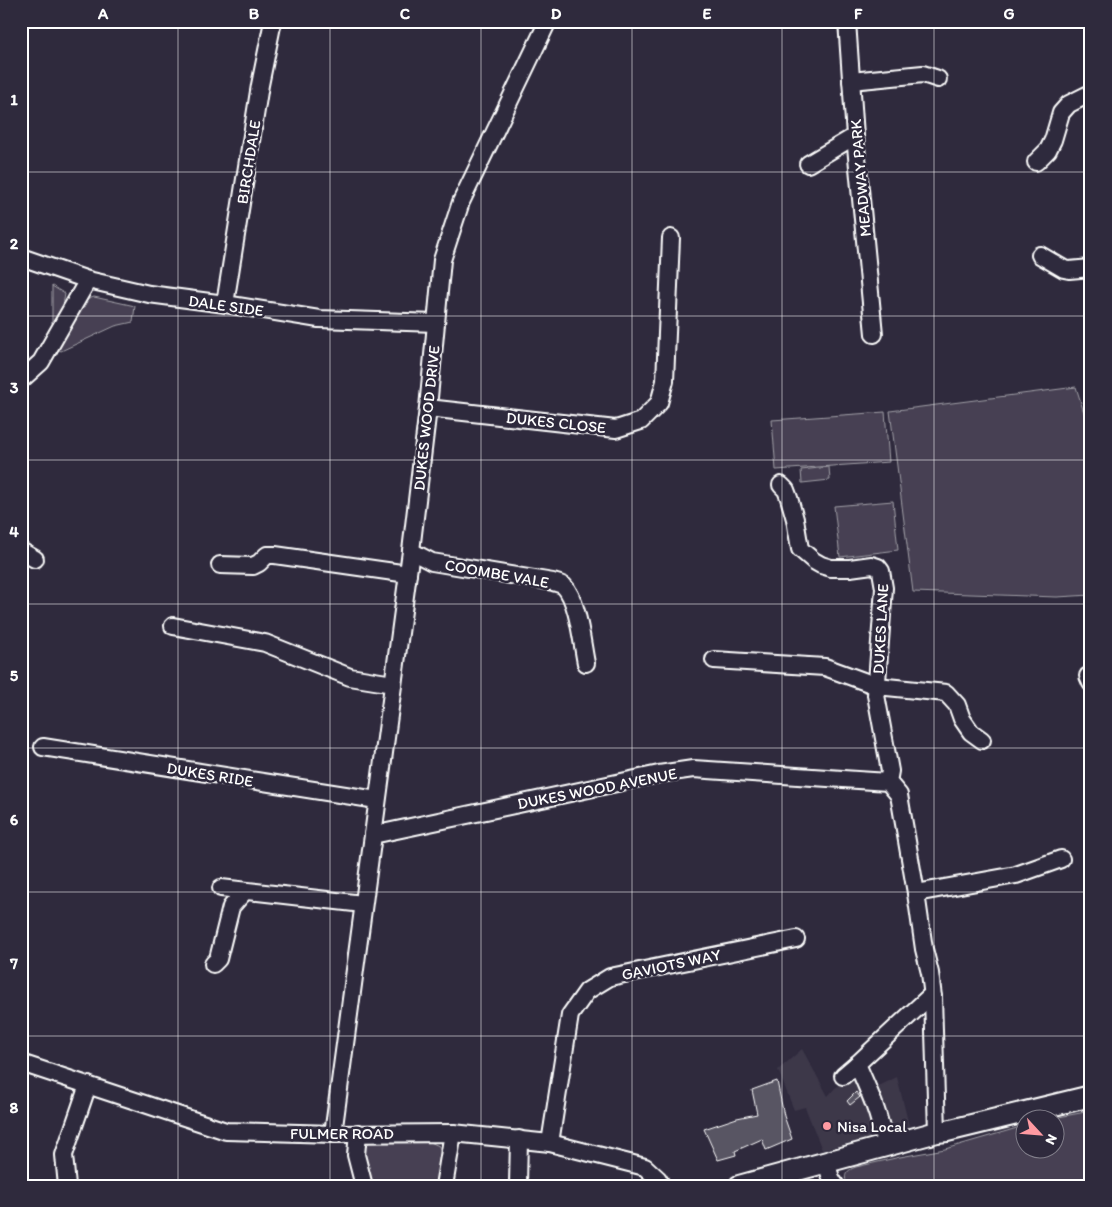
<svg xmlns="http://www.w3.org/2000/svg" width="1112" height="1207" viewBox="0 0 1112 1207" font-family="Itim,sans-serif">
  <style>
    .built { fill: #3c3749 }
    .green { fill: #464152; stroke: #a2a0a8 }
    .building { fill: #595564; stroke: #fff }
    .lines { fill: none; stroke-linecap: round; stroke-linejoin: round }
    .minor-casing { stroke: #fff; stroke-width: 20 }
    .major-casing { stroke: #fff; stroke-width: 24 }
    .minor { stroke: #2f2a3d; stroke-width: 16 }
    .major { stroke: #2f2a3d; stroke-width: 20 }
    .grid { fill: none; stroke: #fff; stroke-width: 1; stroke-opacity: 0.55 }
    .poi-dot { fill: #ff9aa2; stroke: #2f2a3d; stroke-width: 2 }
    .labels { text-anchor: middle; stroke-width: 5; stroke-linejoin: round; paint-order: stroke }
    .street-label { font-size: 16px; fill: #fff; stroke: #2f2a3d }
    .poi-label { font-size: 16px; fill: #fff; stroke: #2f2a3d; text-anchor: start }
    .neatline { fill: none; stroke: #fff; stroke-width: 2 }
    .grid-label { font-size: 16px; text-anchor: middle; font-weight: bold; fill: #fff }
  </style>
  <rect width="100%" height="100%" fill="#2f2a3d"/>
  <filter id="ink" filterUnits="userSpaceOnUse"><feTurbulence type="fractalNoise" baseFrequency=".02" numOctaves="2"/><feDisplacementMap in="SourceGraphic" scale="10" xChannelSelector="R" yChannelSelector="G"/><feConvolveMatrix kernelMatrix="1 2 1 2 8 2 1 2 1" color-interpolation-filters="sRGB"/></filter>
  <g filter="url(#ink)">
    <polygon class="built" points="802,1049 828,1096 835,1088 862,1068 871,1090 897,1077 910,1129 822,1150 805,1107 794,1110 778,1070"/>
    <g class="green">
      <polygon points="52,286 65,294 63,305 52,323"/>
      <polygon points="94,297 135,306 133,322 115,326 61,351 57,349 86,300"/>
      <polygon points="1076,387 1091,435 1091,595 1057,597 913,592 890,411"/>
      <polygon points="885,412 889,462 776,470 772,420"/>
      <polygon points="829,467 830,480 802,483 801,470"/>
      <polygon points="893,501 898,550 840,557 834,506"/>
      <path d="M1091 1111V1186H848C843 1176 845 1171 856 1167L900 1157 945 1149 1024 1126V1150H1054V1120L1048 1119Z"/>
      <polygon points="372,1140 430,1142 439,1146 441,1155 437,1186 369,1186 362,1150"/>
    </g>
    <g class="building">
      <polygon points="777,1081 784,1116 792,1139 766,1150 762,1139 735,1151 736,1155 718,1160 704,1129 737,1118 757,1114 752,1090"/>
      <polygon points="856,1092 860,1097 850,1105 847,1101"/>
    </g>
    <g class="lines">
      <defs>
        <g id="minor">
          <polyline points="847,21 855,136 874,334"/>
          <polyline points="851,81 923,74 938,79"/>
          <polyline points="1036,162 1048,150 1053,140 1061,113 1069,104 1091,93"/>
          <polyline points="808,164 855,136"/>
          <polyline points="1040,255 1064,269 1069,270 1091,268"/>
          <polyline points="21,257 88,280 149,294 225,304 319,319 436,323"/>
          <polyline points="225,304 260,85 273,21"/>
          <polyline points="21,380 41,362 88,280"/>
          <polyline points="428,408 616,429 641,421 659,403 665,381 671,238"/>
          <polyline points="781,485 786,490 789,498 795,519 800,549 814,561 821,565 831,568 850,568 872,565 878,567 881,571 884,588 876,695 890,771 888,782"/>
          <polyline points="21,551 35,559"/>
          <path d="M411 551 432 562 553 582C556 583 561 584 564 586 578 600 582 644 586 663"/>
          <polyline points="220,565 253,566 259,563 267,555 275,555 408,574"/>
          <polyline points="173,626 265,643 350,677 393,684"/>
          <polyline points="714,660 825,667 877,686 946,693 957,705 962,719 971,732 982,740"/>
          <polyline points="1088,676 1091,683"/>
          <polyline points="43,747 377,800"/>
          <polyline points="373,835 411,551 428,408 442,260 461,202 548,21"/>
          <polyline points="221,888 363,904"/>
          <polyline points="916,893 1016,875 1061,859"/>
          <polyline points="213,964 218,959 231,907 245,891"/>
          <polyline points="21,1063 226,1131 333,1134 453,1133 550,1143 645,1167 658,1179 662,1186"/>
          <polyline points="843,1076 857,1064"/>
          <polyline points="358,1133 356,1155 364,1186"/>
          <polyline points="333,1134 373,835 659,774 693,769 888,782 899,795 916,893 924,949 930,973 933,997 937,1132"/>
          <polyline points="519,1139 518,1184 519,1186"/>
          <polyline points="550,1143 570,1015 587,991 610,977 796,939"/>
          <path d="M885 1146C880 1115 870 1093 857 1064L929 997H933"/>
          <polyline points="826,1162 831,1178 836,1186"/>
          <polyline points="67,1186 64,1155 88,1085"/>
          <polyline points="444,1186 453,1133"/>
        </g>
        <polyline id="major" points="739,1186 937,1132 947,1131 1091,1096"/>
      </defs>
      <use href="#minor" class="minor-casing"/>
      <use href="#major" class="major-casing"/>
      <use href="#minor" class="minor"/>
      <use href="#major" class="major"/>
    </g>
  </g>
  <path class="grid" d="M178 21V1186M330 21V1186M481 21V1186M632 21V1186M782 21V1186M934 21V1186M21 172H1091M21 316H1091M21 460H1091M21 604H1091M21 748H1091M21 892H1091M21 1036H1091"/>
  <circle class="poi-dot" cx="827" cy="1126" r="5"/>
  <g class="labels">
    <g class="street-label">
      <text transform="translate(248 162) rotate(-81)" y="6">BIRCHDALE</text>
      <text transform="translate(860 178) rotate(-95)" y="6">MEADWAY PARK</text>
      <text transform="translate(226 305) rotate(8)" y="6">DALE SIDE</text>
      <text transform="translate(426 418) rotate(-84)" y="6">DUKES WOOD DRIVE</text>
      <text transform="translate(556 422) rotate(6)" y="6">DUKES CLOSE</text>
      <text transform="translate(497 573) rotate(10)" y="6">COOMBE VALE</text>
      <text transform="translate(880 629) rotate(-87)" y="6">DUKES LANE</text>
      <text transform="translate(210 774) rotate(9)" y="6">DUKES RIDE</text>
      <text transform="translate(597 788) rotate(-11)" y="6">DUKES WOOD AVENUE</text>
      <text transform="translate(671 964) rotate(-12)" y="6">GAVIOTS WAY</text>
      <text x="342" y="1139">FULMER ROAD</text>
    </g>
    <g class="poi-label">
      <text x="837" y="1132">Nisa Local</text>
    </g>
  </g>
  <rect width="1112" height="1207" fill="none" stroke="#2f2a3d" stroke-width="55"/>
  <g transform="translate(1040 1134) rotate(116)"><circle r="24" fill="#2f2a3d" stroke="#827f8b"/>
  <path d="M0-4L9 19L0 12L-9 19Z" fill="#ff9aa2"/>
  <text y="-8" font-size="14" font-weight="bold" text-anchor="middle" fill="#ffffff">N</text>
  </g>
  <rect x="28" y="28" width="1056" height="1152" class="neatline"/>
  <g class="grid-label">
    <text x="103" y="19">A</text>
    <text x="254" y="19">B</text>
    <text x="405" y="19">C</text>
    <text x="556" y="19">D</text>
    <text x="707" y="19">E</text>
    <text x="858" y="19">F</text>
    <text x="1009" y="19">G</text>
    <text x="14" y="105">1</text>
    <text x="14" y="249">2</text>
    <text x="14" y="393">3</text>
    <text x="14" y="537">4</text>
    <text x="14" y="681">5</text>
    <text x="14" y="825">6</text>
    <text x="14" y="969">7</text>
    <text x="14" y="1113">8</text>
  </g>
</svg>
